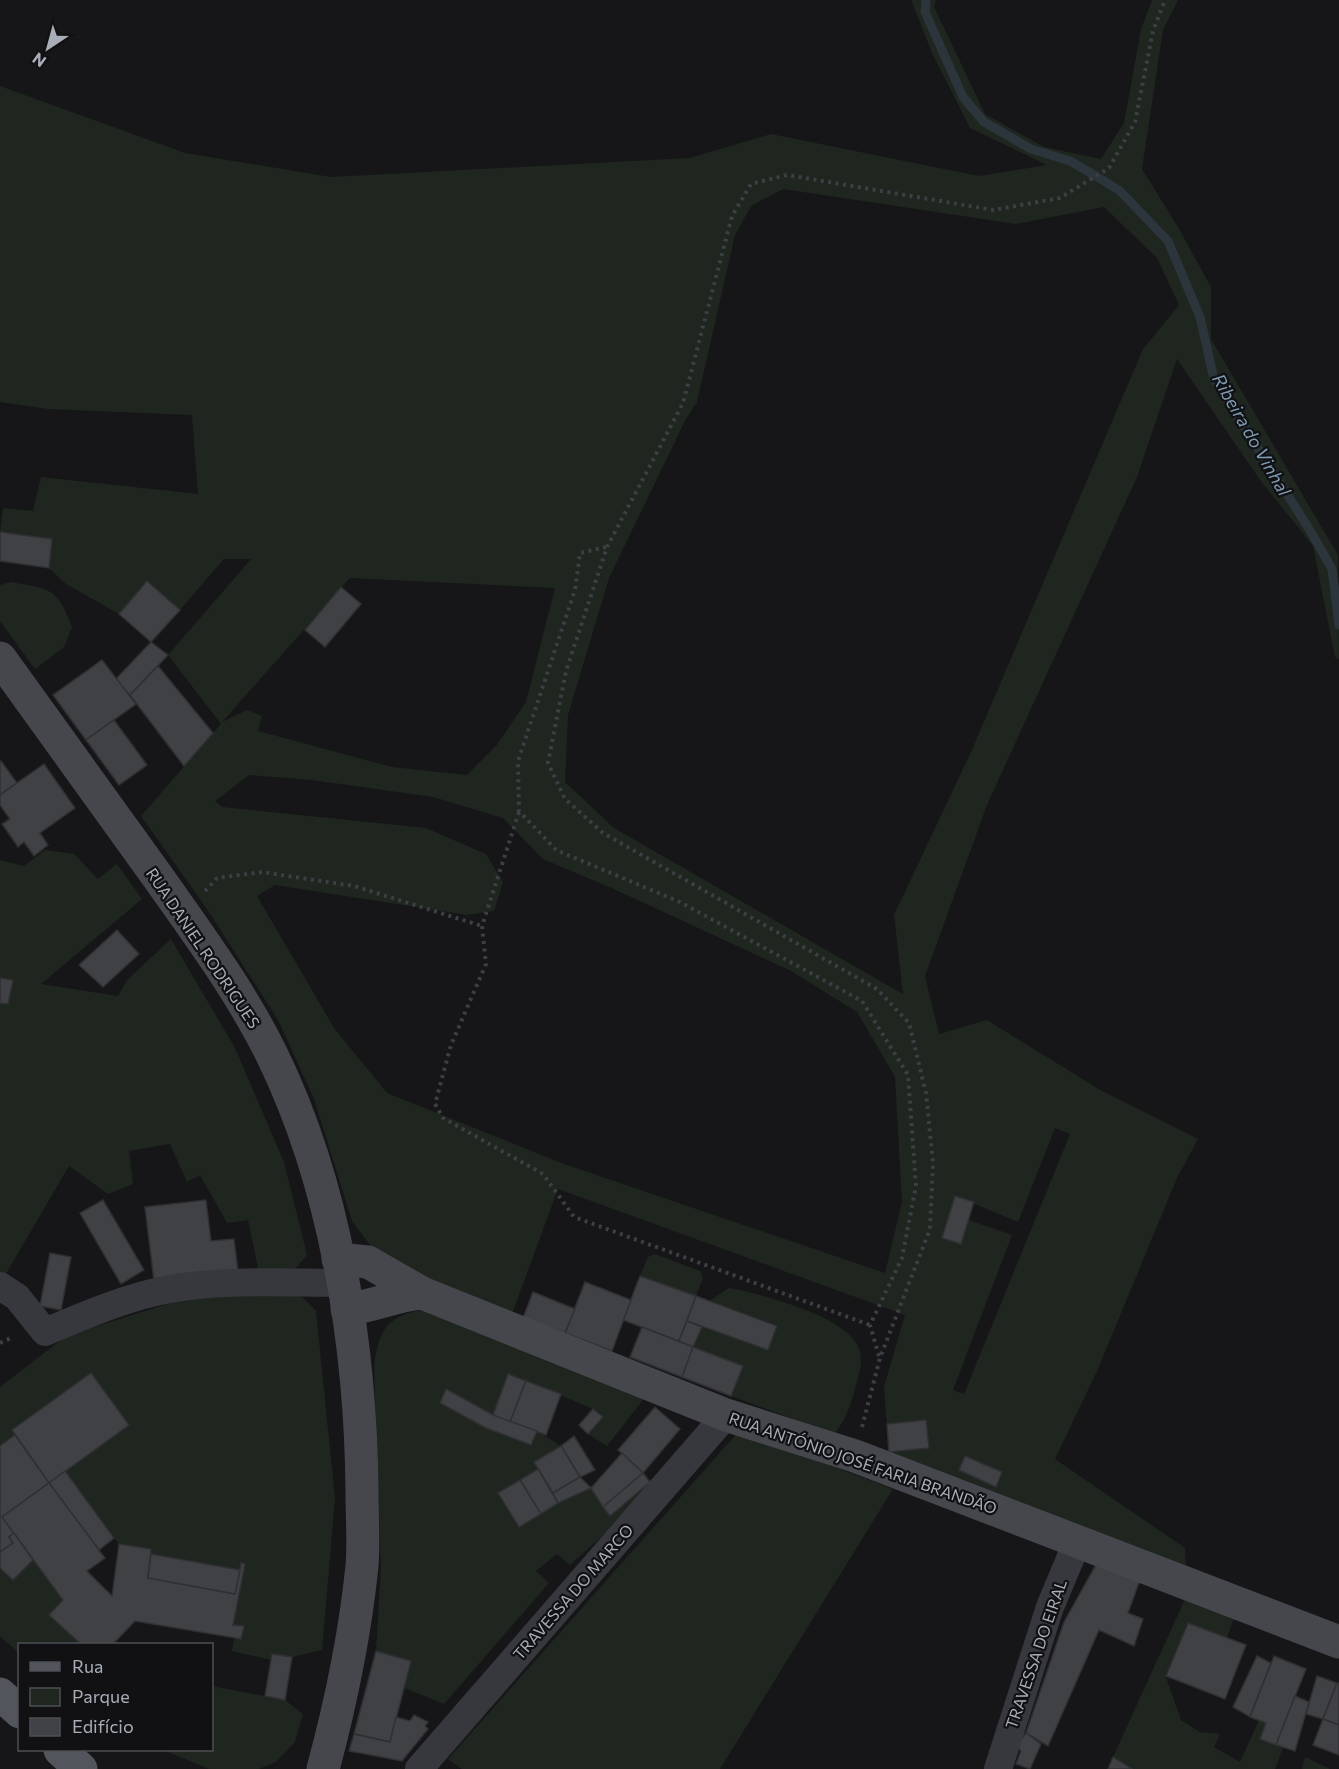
<svg xmlns="http://www.w3.org/2000/svg" width="1339" height="1769" viewBox="0 0 1339 1769" font-family="Commissioner,sans-serif">
  <style>
    .green { fill: #1e261f; fill-rule: evenodd }
    .lines { fill: none; stroke-linecap: round; stroke-linejoin: round }
    .stream { stroke: #2c353c; stroke-width: 9 }
    .building { fill: #404145; stroke: #303034; stroke-width: 1.5 }
    .path { stroke: #3d3f44; stroke-width: 4; stroke-dasharray: 3 4.5; stroke-linecap: butt }
    .street { stroke: #37383d; stroke-width: 28 }
    .secondary { stroke: #45474d; stroke-width: 33 }
    .primary { stroke: #53555c; stroke-width: 33 }
    .labels { text-anchor: middle; stroke-width: 4.5; stroke-linejoin: round; paint-order: stroke }
    .street-label { font-size: 16px; fill: #a8adb8; stroke: #111113 }
    .water-label { font-size: 18px; font-style: italic; fill: #7f9bb3; stroke: #111113 }
  </style>
  <rect width="100%" height="100%" fill="#161618"/>
  <g class="green">
    <path d="M911 0H936L934 7 985 114 1044 147 1101 159 1124 123 1141 29 1152 0H1178L1163 30 1142 169 1178 227 1211 287V339L1338 555 1339 659 1335 657 1313 546 1260 480 1177 359 1137 477 987 805 925 976 939 1034 987 1020 1102 1091 1198 1139 1177 1178 1098 1369 1055 1459 1185 1548 1186 1566 889 1452 929 1447 925 1420 887 1424 884 1387 905 1315 558 1189 512 1314 421 1277 373 1249 352 1221 314 1099 278 1020 207 909 141 816 221 724 168 655 251 559H224L180 610 147 581 119 614 66 584 49 568 52 539 0 532 3 508 33 511 41 477 198 494 192 415 48 409 0 402V86L185 153 331 177 690 158 771 134 979 176 1047 165 970 128 932 53ZM783 189 1016 224 1104 207 1157 258 1179 305 1143 349 971 752 894 915 903 994 614 828 565 782 568 715 609 578 685 421 697 402 735 235 751 206ZM350 578 555 588 526 702 496 746 467 775 392 767 258 731 262 716 247 710 222 722ZM249 775 312 780 433 797 503 818 543 859 616 890 791 971 857 1012 895 1077 902 1202 885 1273 564 1164 387 1093 334 1028 257 896 275 885 467 915 494 911 503 882 486 854 426 828 222 807 215 801ZM1055 1128 1070 1134 964 1394 953 1390 1012 1235 969 1220 961 1244 942 1238 955 1196 1018 1222Z"/>
    <path d="M11 582C52 590 57 587 72 627L64 647 35 669 0 621V585Z"/>
    <polygon points="45,850 74,854 98,879 117,864 142,899 41,984 118,996 127,980 171,939 235,1048 284,1162 307,1255 295,1269 259,1273 248,1220 227,1223 200,1175 187,1182 170,1144 129,1151 133,1184 108,1194 69,1166 4,1277 0,1275 0,860 24,866"/>
    <polygon points="655,1254 700,1271 703,1278 696,1296 640,1276 648,1257"/>
    <path d="M729 1288C761 1294 836 1314 855 1341 866 1356 859 1374 855 1389 850 1407 846 1420 834 1434L731 1396 743 1366 693 1347 702 1327 768 1350 777 1325 709 1301Z"/>
    <polygon points="277,1293 302,1297 316,1311 335,1498 322,1650 292,1657 272,1654 271,1660 232,1651 234,1638 241,1639 244,1626 233,1625 245,1564 241,1563 240,1570 151,1554 151,1549 119,1544 65,1471 12,1430 15,1435 0,1446 0,1387 66,1336 183,1299"/>
    <path d="M422 1310 647 1395 607 1446 588 1434 603 1417 593 1409 509 1374 493 1415 446 1389 440 1403 486 1428 531 1445 537 1431 561 1446 534 1462 538 1469 499 1493 519 1526 558 1503 591 1488 610 1516 650 1482 627 1514 570 1565 557 1554 536 1571 549 1583 444 1704 404 1688 411 1661 376 1651 381 1568 374 1367C378 1332 386 1316 422 1310Z"/>
    <polygon points="739,1431 893,1489 720,1769 462,1769 448,1759"/>
    <polygon points="33,1560 63,1600 49,1615 81,1644 20,1644 19,1653 0,1636 0,1568 13,1580"/>
    <polygon points="1186,1597 1235,1615 1227,1638 1187,1623 1166,1677 1181,1720 1200,1732 1220,1734 1214,1747 1240,1762 1259,1720 1266,1723 1261,1739 1283,1748 1275,1769 1132,1769 1113,1757"/>
    <polygon points="212,1686 285,1700 303,1714 295,1742 276,1762 259,1769 209,1769 163,1750 212,1750"/>
    <polygon points="1305,1757 1330,1769 1302,1769"/>
  </g>
  <g class="lines">
    <polyline class="stream" points="926,0 925,12 963,97 984,122 1031,149 1070,161 1096,176 1120,191 1168,241 1200,317 1214,379 1311,532 1332,569 1339,625"/>
  </g>
  <g class="building">
    <polygon points="0,532 52,539 49,568 0,561"/>
    <polygon points="147,581 180,610 151,642 119,614"/>
    <polygon points="341,587 361,604 325,647 305,630"/>
    <polygon points="151,642 168,655 130,695 115,680"/>
    <polygon points="102,660 136,704 86,740 53,695"/>
    <polygon points="158,666 213,733 184,766 130,695"/>
    <polygon points="114,720 147,765 119,785 86,740"/>
    <polygon points="1,761 17,783 0,795 0,762"/>
    <polygon points="44,764 75,808 40,833 48,845 34,856 24,842 18,847 2,824 10,819 0,805 0,795"/>
    <polygon points="117,930 139,954 103,987 79,965"/>
    <polygon points="0,978 13,980 8,1004 0,1003"/>
    <polygon points="955,1196 974,1202 961,1244 942,1238"/>
    <polygon points="103,1200 144,1270 121,1284 80,1213"/>
    <polygon points="206,1200 211,1241 234,1239 238,1272 154,1281 145,1207"/>
    <polygon points="50,1253 71,1257 61,1310 40,1306"/>
    <polygon points="640,1276 696,1296 679,1341 623,1320"/>
    <polygon points="585,1282 631,1300 612,1351 565,1333"/>
    <polygon points="533,1292 575,1309 565,1333 523,1318"/>
    <polygon points="696,1296 777,1326 768,1350 687,1321"/>
    <polygon points="687,1321 702,1327 693,1347 679,1341"/>
    <polygon points="642,1327 693,1347 682,1377 630,1357"/>
    <polygon points="693,1347 743,1366 731,1396 682,1377"/>
    <polygon points="91,1373 129,1425 49,1483 12,1430"/>
    <polygon points="508,1374 526,1381 510,1422 493,1415"/>
    <polygon points="526,1381 561,1394 546,1435 510,1422"/>
    <polygon points="446,1389 493,1415 537,1431 531,1445 486,1428 440,1403"/>
    <polygon points="655,1407 680,1429 643,1473 618,1450"/>
    <polygon points="593,1409 603,1417 588,1434 579,1425"/>
    <polygon points="926,1420 929,1448 889,1452 887,1424"/>
    <polygon points="15,1435 49,1483 2,1517 14,1533 9,1537 13,1543 0,1552 0,1446"/>
    <polygon points="574,1436 595,1470 580,1477 561,1446"/>
    <polygon points="561,1446 580,1477 553,1493 534,1462"/>
    <polygon points="622,1453 643,1473 603,1507 591,1488"/>
    <polygon points="965,1456 1002,1472 996,1487 959,1470"/>
    <polygon points="538,1469 558,1503 541,1514 520,1480"/>
    <polygon points="65,1471 114,1538 99,1550 49,1483"/>
    <polygon points="643,1473 650,1482 610,1516 603,1507"/>
    <polygon points="580,1477 591,1488 558,1503 553,1493"/>
    <polygon points="520,1480 541,1514 519,1527 498,1493"/>
    <polygon points="49,1483 105,1558 87,1571 112,1596 119,1544 151,1549 148,1578 235,1594 241,1563 245,1564 233,1625 244,1626 241,1639 135,1621 113,1644 81,1644 49,1615 63,1600 2,1517"/>
    <polygon points="14,1533 33,1560 13,1580 0,1568 0,1552 13,1543 9,1537"/>
    <polygon points="151,1554 240,1570 235,1594 148,1578"/>
    <polygon points="1097,1563 1140,1580 1128,1613 1143,1619 1134,1646 1099,1630 1048,1746 1026,1733 1064,1622"/>
    <polygon points="1188,1623 1246,1645 1225,1699 1166,1676"/>
    <polygon points="376,1651 411,1661 390,1742 354,1734"/>
    <polygon points="272,1654 292,1657 285,1700 265,1696"/>
    <polygon points="1257,1656 1271,1663 1250,1717 1233,1707"/>
    <polygon points="1274,1656 1306,1669 1276,1745 1260,1739 1266,1723 1250,1717"/>
    <polygon points="1317,1676 1337,1683 1323,1719 1306,1714"/>
    <polygon points="1337,1683 1339,1683 1339,1725 1323,1719"/>
    <polygon points="1295,1696 1309,1702 1295,1751 1276,1745"/>
    <polygon points="414,1715 428,1722 425,1726 428,1729 402,1761 349,1751 354,1734 390,1742 396,1717 410,1721"/>
    <polygon points="1323,1719 1339,1725 1339,1755 1313,1745"/>
    <polygon points="1026,1733 1041,1744 1030,1769 1016,1764 1021,1751 1016,1746"/>
    <polygon points="1113,1757 1132,1769 1108,1769"/>
  </g>
  <g class="lines">
    <g class="path">
      <polyline points="606,547 580,553 575,590 518,761 519,811 556,850 680,902 862,1001 908,1075 916,1186 902,1258 870,1325 879,1356"/>
      <polyline points="519,812 482,926 486,964 451,1045 435,1104 443,1118 543,1174 574,1217 870,1325"/>
      <polyline points="205,891 217,878 262,872 354,886 482,926"/>
      <polyline points="0,1343 11,1338"/>
      <polyline points="862,1427 880,1358 930,1229 933,1163 926,1093 909,1023 877,989 603,833 565,799 548,763 566,671 607,547 683,403 732,216 751,184 787,175 993,210 1060,198 1109,168 1135,122 1153,31 1165,0"/>
    </g>
    <g class="street">
      <path d="M0 1286 17 1297 45 1332C83 1316 129 1296 170 1289 227 1279 286 1283 344 1283"/>
      <polyline points="419,1769 726,1415"/>
      <polyline points="998,1769 1050,1607 1078,1540"/>
    </g>
    <g class="secondary">
      <path d="M0 658C53 732 107 806 160 880 200 937 241 992 272 1055 336 1186 361 1347 362 1493 362 1517 364 1542 362 1566 355 1635 341 1702 323 1769"/>
      <polyline points="338,1259 368,1262 422,1293 726,1415 855,1456 1339,1642"/>
      <path d="M347 1309C373 1307 395 1295 422 1293"/>
    </g>
    <g class="primary">
      <polyline points="0,1694 20,1712"/>
      <polyline points="60,1750 81,1769"/>
    </g>
  </g>
  <g class="labels">
    <g class="street-label">
      <text transform="translate(203 948) rotate(56)" y="6">RUA DANIEL RODRIGUES</text>
      <text transform="translate(863 1463) rotate(19)" y="6">RUA ANTÓNIO JOSÉ FARIA BRANDÃO</text>
      <text transform="translate(573 1592) rotate(-49)" y="6">TRAVESSA DO MARCO</text>
      <text transform="translate(1036 1654) rotate(-71)" y="6">TRAVESSA DO EIRAL</text>
    </g>
    <g class="water-label">
      <text transform="translate(1251 435) rotate(60)" y="6">Ribeira do Vinhal</text>
    </g>
  </g>
  <rect x="18" y="1643" width="195" height="108" fill="#111113" stroke="#4d4f55" stroke-width="1.5"/>
  <rect x="30" y="1662" width="30" height="9" fill="#53555c" stroke="#4d4f55" stroke-width="1.5"/>
  <text x="72" y="1673" font-size="18" fill="#a8adb8">Rua</text>
  <rect x="30" y="1688" width="30" height="18" fill="#1e261f" stroke="#4d4f55" stroke-width="1.5"/>
  <text x="72" y="1703" font-size="18" fill="#a8adb8">Parque</text>
  <rect x="30" y="1718" width="30" height="18" fill="#404145" stroke="#4d4f55" stroke-width="1.5"/>
  <text x="72" y="1733" font-size="18" fill="#a8adb8">Edifício</text>
  <g transform="translate(48 48) rotate(216)" stroke="#111113" stroke-width="4.5" paint-order="stroke">
  <path d="M0-4.5L10 22L0 15L-10 22Z" fill="#a8adb8"/>
  <text y="-9" font-size="16" font-weight="bold" text-anchor="middle" fill="#a8adb8">N</text>
  </g>
</svg>
